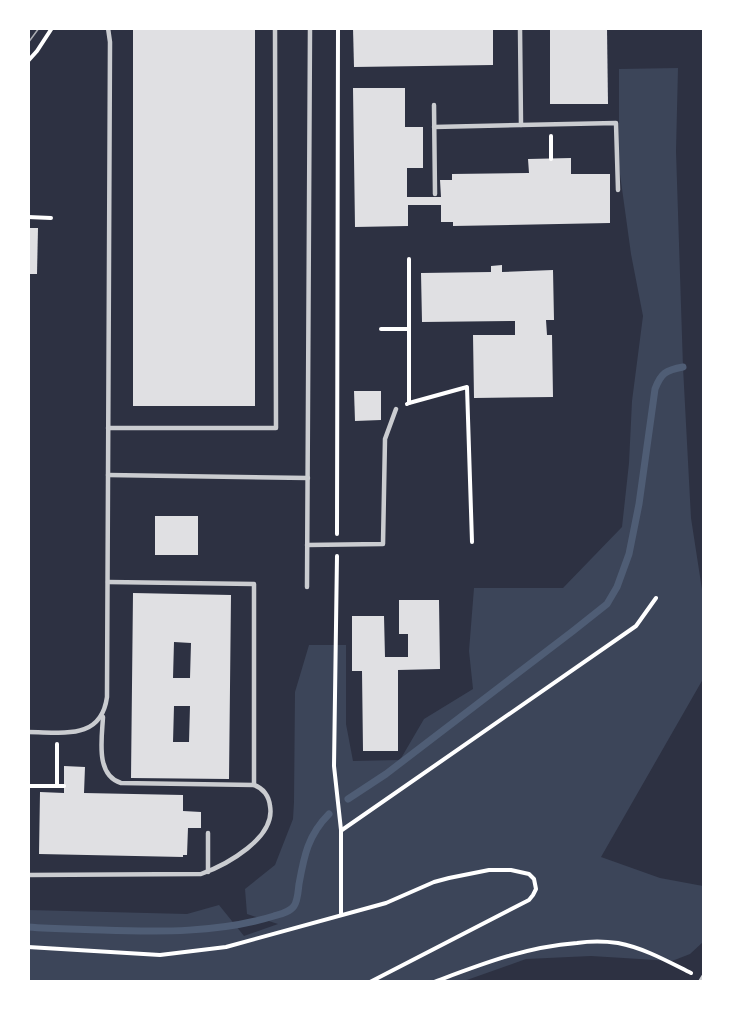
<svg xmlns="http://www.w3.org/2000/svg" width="732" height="1010" viewBox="0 0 732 1010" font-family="Quicksand,sans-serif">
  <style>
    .green { fill: #3c4559 }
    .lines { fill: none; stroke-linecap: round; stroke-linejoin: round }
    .stream { stroke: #4f5d75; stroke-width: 7 }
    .building { fill: #e0e0e3; fill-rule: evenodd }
    .path { stroke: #fff; stroke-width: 4 }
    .service { stroke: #caccd0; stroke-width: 4.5 }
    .minor { stroke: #caccd0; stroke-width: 6 }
    .tram { stroke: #abadb3; stroke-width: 1.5 }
  </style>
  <rect width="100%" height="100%" fill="#2d3142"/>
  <polygon class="green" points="678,68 676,151 683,367 691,518 703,596 703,679 601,857 660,878 703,886 703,942 690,954 672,961 591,956 526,959 464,981 28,981 28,910 187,914 219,905 244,936 278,924 247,914 245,889 275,865 293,819 294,802 295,692 309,645 346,645 346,724 353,761 400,760 424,719 473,689 469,651 474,588 563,588 622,527 629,463 632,401 643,316 631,254 619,167 619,69"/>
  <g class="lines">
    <g class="stream">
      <path d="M348 799 386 774 573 631 607 604 617 587 629 554 639 504 655 389C661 373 666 370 683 367"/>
      <path d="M28 927C53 929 77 929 102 930 159 932 219 933 274 916 281 914 290 912 294 906 298 900 298 891 299 884 304 856 308 835 329 814"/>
    </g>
  </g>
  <g class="building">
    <rect x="133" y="28" width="122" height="378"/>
    <polygon points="353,28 493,28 493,65 354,67"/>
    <polygon points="550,28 607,28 608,104 550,104"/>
    <polygon points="353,88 405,88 405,127 423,127 423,168 407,168 407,197 441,197 440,180 452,180 452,174 529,173 528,159 571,158 571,174 610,174 610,223 453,226 453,222 441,222 441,205 408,205 408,226 355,227"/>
    <polygon points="28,228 38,228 37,274 28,274"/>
    <polygon points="502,265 502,272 553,270 554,320 546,320 547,335 552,335 553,397 474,398 473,335 515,335 515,321 422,322 421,273 491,272 491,266"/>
    <polygon points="354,391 381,391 381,420 355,421"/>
    <rect x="155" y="516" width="43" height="39"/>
    <path d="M133 593 231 595 229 779 131 778ZM174 642 191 643 190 678H173ZM174 706H190L189 742H173Z"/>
    <polygon points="399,600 439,600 440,669 398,670 398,751 363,751 362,671 352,671 352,616 384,616 385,657 408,657 408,634 399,634"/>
    <polygon points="64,766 85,767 84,793 183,795 183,811 201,812 201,828 188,828 187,855 183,855 183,857 39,854 40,792 64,793"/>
  </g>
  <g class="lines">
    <g class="path">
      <polyline points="28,61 37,51 52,28"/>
      <polyline points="551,136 551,159"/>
      <polyline points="28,217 51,218"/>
      <polyline points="381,329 409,329"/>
      <polyline points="409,403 467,387 472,542"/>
      <polyline points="407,404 409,403 409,259"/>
      <polyline points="337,534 338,28"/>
      <polyline points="337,556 334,766 341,830 341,915"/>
      <polyline points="28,786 64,786"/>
      <polyline points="57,786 57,744"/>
      <polyline points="342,830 636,626 656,598"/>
      <polyline points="28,947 160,955 226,947 386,903 434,882 449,878 489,870 511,870 529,874 534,879 536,889 533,895 529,900 370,982"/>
      <path d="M434 982C482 964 525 947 577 943 590 941 604 941 618 943 644 948 667 961 691 973"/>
    </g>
    <g class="service">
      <polyline points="520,28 521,125"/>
      <polyline points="434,105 435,194"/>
      <polyline points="434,127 616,123 618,190"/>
      <polyline points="108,428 276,428 275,28"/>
      <polyline points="108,475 308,478"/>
      <polyline points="307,545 383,544 385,439 396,409"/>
      <polyline points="108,582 254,584 254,785"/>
      <polyline points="307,587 310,28"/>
      <path d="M28 732C62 732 101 741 107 697L110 42 108 28"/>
      <polyline points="208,872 208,833"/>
      <path d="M28 875 201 874C226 865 276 838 270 806 269 796 263 788 254 785L121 783C95 775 102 738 103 717"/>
    </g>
    <polyline class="minor" points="701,982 704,977"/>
    <polyline class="tram" points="28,43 39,28"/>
  </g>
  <rect width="732" height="1010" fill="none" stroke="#ffffff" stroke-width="60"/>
</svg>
